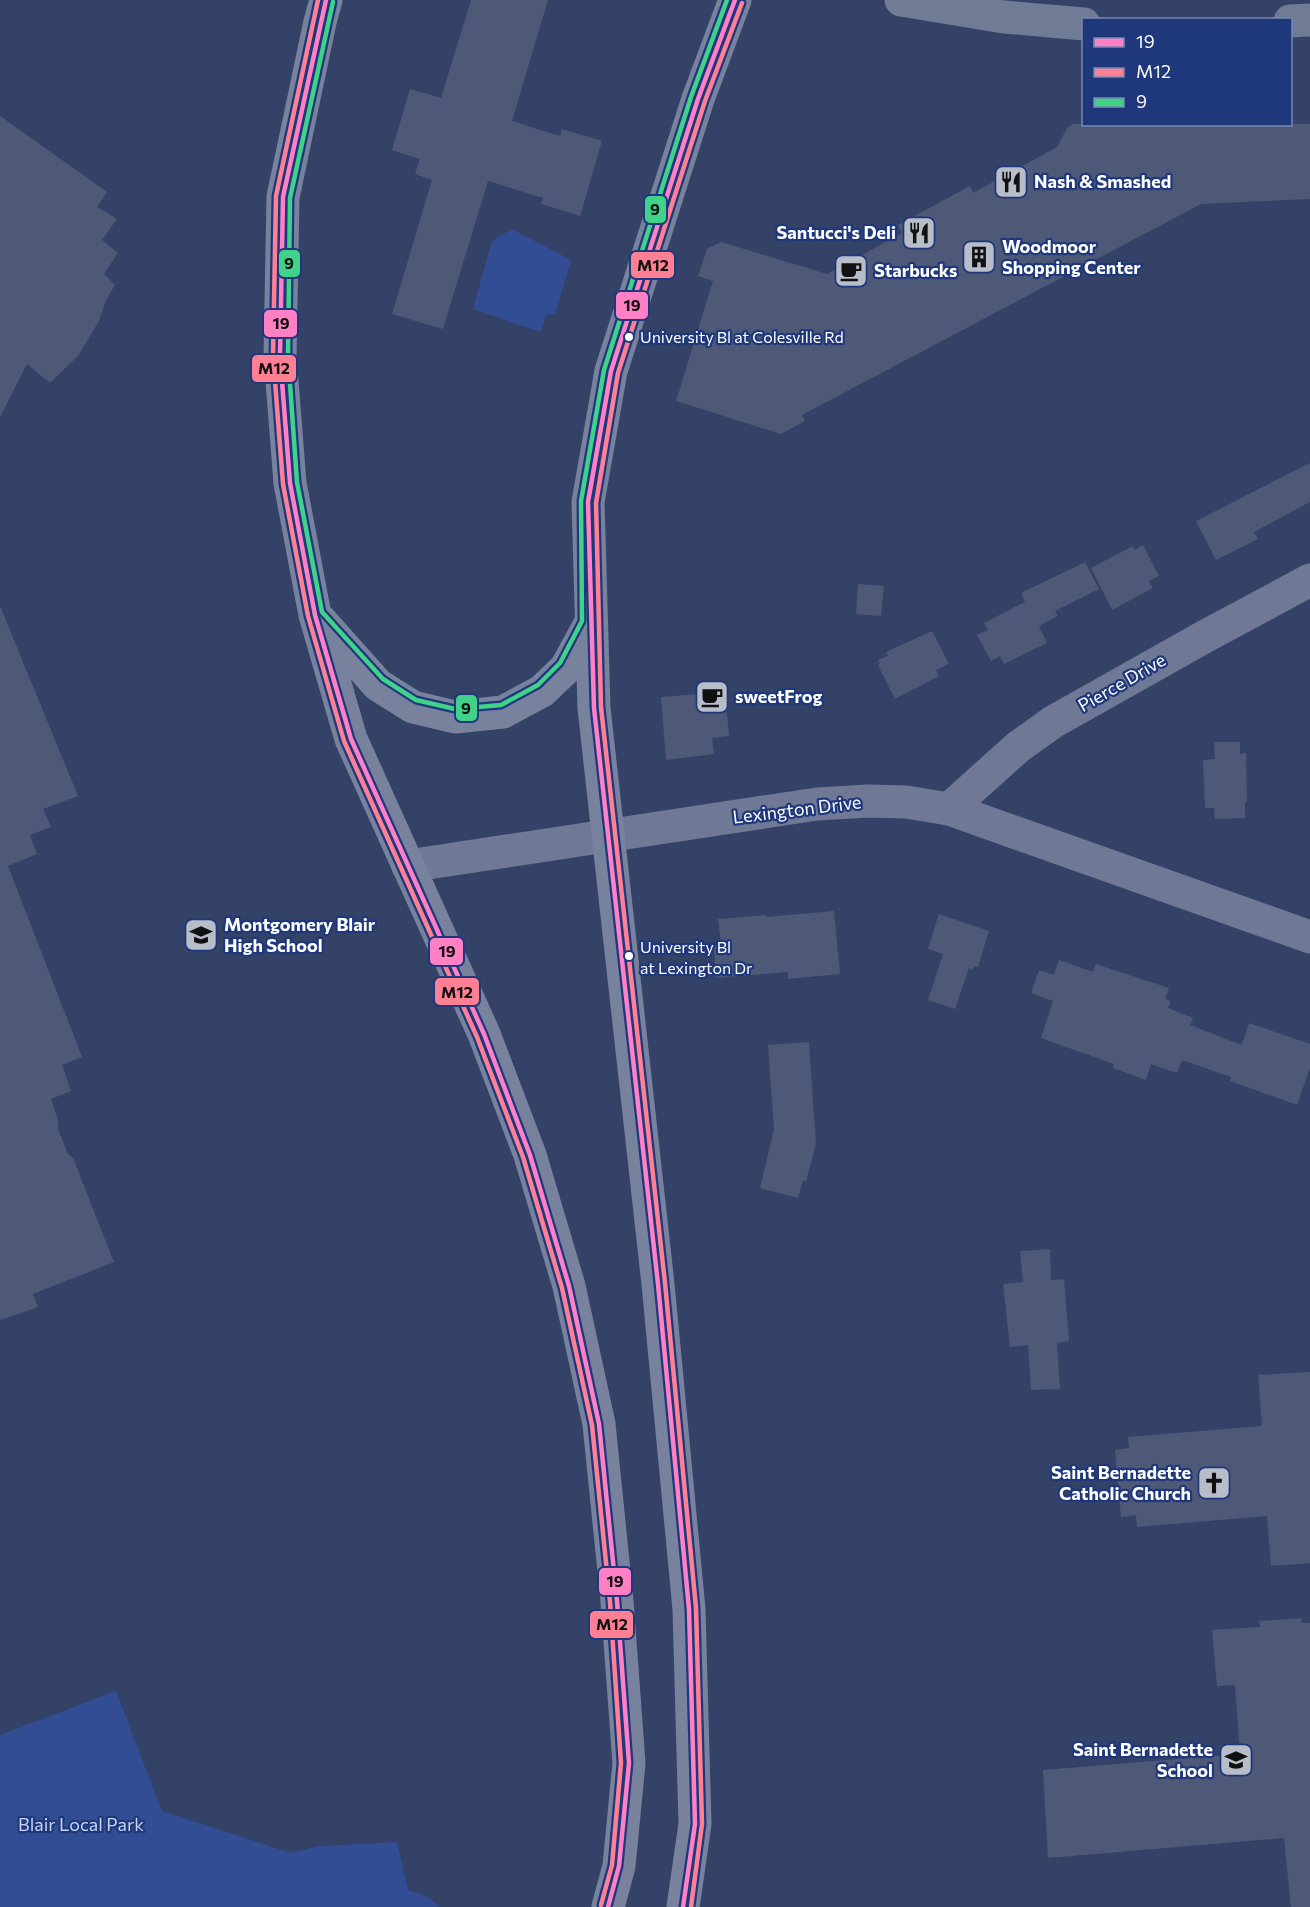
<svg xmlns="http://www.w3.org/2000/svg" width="1310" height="1907" viewBox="0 0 1310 1907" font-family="Commissioner,sans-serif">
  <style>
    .green { fill: #324d93 }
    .building { fill: #4e5978 }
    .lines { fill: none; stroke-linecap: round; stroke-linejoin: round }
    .street { stroke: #6f7996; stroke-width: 33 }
    .primary { stroke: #78829d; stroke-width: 33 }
    .highway { stroke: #707b96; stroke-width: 33 }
    .bus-1-casing { stroke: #1f387c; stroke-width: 9 }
    .bus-2-casing { stroke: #1f387c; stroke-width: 9 }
    .bus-3-casing { stroke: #1f387c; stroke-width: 9 }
    .bus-1 { stroke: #ff80c5; stroke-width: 4.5 }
    .bus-2 { stroke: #ff8094; stroke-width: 4.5 }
    .bus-3 { stroke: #40d288; stroke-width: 4.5 }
    .bus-dot { fill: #fff; stroke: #1f387c; stroke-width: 2 }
    .labels { text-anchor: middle; stroke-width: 4.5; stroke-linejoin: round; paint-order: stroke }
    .bus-label { font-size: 16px; fill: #fff; stroke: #1f387c; text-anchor: start }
    .poi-label { font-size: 18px; font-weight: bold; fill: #fff; stroke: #1f387c; text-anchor: start }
    .street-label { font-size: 18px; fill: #fff; stroke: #1f387c }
    .park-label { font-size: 18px; fill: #c5d3f5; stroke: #1f387c }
    .line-badge { stroke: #1f387c; stroke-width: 2 }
    .pale-badge-label { font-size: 16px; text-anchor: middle; font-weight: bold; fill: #111 }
  </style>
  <rect width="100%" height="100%" fill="#344267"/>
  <g class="green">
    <polygon points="512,229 571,260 555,315 547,314 540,332 473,309 492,241"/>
    <polygon points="116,1691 162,1811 291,1853 319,1846 397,1842 408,1890 428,1897 439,1907 0,1907 0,1735"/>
  </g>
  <g class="building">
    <polygon points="471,0 548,0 512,121 560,136 562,129 602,141 580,216 541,204 543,198 488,181 443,329 392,314 432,180 415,174 420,159 392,150 410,89 441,98"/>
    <polygon points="0,116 107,192 97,207 117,219 102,240 118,253 104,274 115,285 106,300 99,321 78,356 50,383 27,364 0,417"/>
    <polygon points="1073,124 1310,124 1310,199 1201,204 802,415 805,421 781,434 676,401 713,281 698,276 707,249 721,242 827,274 902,233 898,225 970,186 973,193 1057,147 1067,128"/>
    <polygon points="1310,463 1310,502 1254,532 1258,539 1216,560 1196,521"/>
    <polygon points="1143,545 1159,576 1149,581 1153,588 1112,610 1091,568 1133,546 1135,550"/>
    <polygon points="1085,562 1099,589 1055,611 1058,616 1039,626 1047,643 1004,664 1000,656 991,661 977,635 988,630 984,623 1025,602 1021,593"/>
    <polygon points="858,584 884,586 881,616 856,614"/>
    <polygon points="0,606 78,796 43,809 51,827 30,835 37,854 8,866 82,1057 62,1065 71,1091 51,1099 58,1120 58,1129 68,1154 73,1158 114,1262 33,1294 38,1307 0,1320"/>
    <polygon points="932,631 949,664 936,670 939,676 895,699 878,665 880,664 878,660 888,656 886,652"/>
    <polygon points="725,692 729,736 712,738 714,754 666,760 661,697"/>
    <polygon points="1214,742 1240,742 1240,754 1246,753 1247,802 1245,802 1245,818 1215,819 1214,808 1205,808 1203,760 1215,759"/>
    <polygon points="834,911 840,974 788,979 788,972 716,978 714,945 721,944 718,919 766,915 766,917"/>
    <polygon points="939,914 989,931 978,967 974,966 973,970 969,968 955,1009 928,1000 943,954 928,949"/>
    <polygon points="1059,960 1093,972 1096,964 1169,988 1165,999 1171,1001 1168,1008 1193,1018 1190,1025 1242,1045 1249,1023 1310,1044 1310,1068 1297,1105 1230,1081 1231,1077 1182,1060 1177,1073 1151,1064 1146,1080 1113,1068 1114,1064 1041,1038 1053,1001 1031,993 1039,970 1054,975"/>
    <polygon points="809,1042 816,1144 806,1181 803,1180 798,1198 760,1188 774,1129 768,1045"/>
    <polygon points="1050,1249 1051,1280 1064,1279 1069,1341 1057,1343 1060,1389 1031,1390 1028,1345 1010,1347 1003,1284 1023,1282 1020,1251"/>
    <polygon points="1310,1372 1310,1563 1271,1566 1267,1516 1137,1527 1136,1515 1121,1517 1115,1450 1129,1448 1128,1437 1262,1426 1258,1375"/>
    <polygon points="1302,1618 1301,1623 1310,1623 1310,1907 1291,1907 1284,1838 1048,1858 1043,1770 1240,1754 1235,1685 1217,1686 1212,1630 1260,1627 1259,1621"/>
  </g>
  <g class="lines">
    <g class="street">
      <polyline points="949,809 1018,747 1053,722 1204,637 1310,580"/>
      <polyline points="408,866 817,804 869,801 906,802 949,809 1310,937"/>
    </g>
    <g class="primary">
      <polyline points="326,0 320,22 283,197 280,356 290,483 315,615 351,739 484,1034 530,1155 569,1286 599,1424 617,1601 629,1763 619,1866 608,1907"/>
      <polyline points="320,620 378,685 413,707 455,717 503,712 542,691 566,668 590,624"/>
      <polyline points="683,1907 695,1824 689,1609 658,1284 594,708 588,502 611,371 698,99 735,0"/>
    </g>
    <g class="highway">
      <polyline points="901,0 1004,17 1084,24"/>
      <polyline points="1290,21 1310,20"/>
    </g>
    <defs>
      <g id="bus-1">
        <polyline points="326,0 283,197 280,356 290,483 315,615 351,739 484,1034 530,1155 569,1286 599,1424 617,1601 629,1763 619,1866 608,1907"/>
        <polyline points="683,1907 695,1824 689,1609 658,1284 594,708 588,502 611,371 698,99 735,0"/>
      </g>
      <g id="bus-2">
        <polyline points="318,0 276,196 273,356 283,484 308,616 344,741 477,1037 523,1157 562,1288 592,1425 610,1602 621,1763 612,1865 601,1905"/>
        <polyline points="691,1907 702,1824 696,1608 665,1283 601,707 596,503 618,373 705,101 742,3"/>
      </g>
      <polyline id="bus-3" points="333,2 290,198 288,356 297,482 322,612 383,679 416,700 455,709 501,705 538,685 560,663 582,621 581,501 604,370 691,97 727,0"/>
    </defs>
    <use href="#bus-1" class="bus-1-casing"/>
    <use href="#bus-2" class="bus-2-casing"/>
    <use href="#bus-3" class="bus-3-casing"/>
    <use href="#bus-1" class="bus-1"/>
    <use href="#bus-2" class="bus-2"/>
    <use href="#bus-3" class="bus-3"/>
  </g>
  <defs>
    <symbol id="restaurant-square" viewBox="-11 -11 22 22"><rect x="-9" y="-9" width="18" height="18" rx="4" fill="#b8bdca" stroke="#1f387c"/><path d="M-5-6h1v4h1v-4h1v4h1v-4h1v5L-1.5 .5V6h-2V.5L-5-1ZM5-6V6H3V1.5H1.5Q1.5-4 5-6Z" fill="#111"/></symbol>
    <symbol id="building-square" viewBox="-11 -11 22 22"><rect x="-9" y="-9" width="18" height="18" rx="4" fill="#b8bdca" stroke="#1f387c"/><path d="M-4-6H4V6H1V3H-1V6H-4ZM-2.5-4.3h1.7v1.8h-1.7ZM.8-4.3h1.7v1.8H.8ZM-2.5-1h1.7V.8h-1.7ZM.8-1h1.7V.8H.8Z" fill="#111"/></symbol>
    <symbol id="cafe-square" viewBox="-11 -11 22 22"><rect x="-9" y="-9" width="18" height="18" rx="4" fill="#b8bdca" stroke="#1f387c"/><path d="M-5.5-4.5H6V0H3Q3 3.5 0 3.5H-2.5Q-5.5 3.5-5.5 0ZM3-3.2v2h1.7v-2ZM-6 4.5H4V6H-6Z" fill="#111"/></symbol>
    <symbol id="school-square" viewBox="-11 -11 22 22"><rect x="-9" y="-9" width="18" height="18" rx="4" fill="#b8bdca" stroke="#1f387c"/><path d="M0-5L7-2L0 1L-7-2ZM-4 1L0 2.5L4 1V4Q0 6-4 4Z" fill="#111"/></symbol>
    <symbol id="church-square" viewBox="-11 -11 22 22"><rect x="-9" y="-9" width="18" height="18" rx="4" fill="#b8bdca" stroke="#1f387c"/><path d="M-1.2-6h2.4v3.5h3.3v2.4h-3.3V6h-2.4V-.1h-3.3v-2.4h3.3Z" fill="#111"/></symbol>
  </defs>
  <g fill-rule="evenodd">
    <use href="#restaurant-square" x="992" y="163" width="38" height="38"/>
    <use href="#restaurant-square" x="900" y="214" width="38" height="38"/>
    <use href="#building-square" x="960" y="238" width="38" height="38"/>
    <use href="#cafe-square" x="832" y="252" width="38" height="38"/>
    <use href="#cafe-square" x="693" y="678" width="38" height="38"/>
    <use href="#school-square" x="182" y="916" width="38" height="38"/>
    <use href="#church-square" x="1195" y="1464" width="38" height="38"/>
    <use href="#school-square" x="1217" y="1741" width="38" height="38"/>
  </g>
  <g class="bus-dot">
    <circle cx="629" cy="337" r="5"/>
    <circle cx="629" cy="956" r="5"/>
  </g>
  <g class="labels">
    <g class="bus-label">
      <text x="640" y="343">University Bl at Colesville Rd</text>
      <text x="640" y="953">University Bl<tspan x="640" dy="21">at Lexington Dr</tspan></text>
    </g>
    <g class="poi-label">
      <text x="1034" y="188">Nash &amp; Smashed</text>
      <text x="896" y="239" text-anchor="end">Santucci's Deli</text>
      <text x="1002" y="253">Woodmoor<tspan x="1002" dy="21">Shopping Center</tspan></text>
      <text x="874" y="277">Starbucks</text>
      <text x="735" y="703">sweetFrog</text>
      <text x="224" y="931">Montgomery Blair<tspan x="224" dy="21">High School</tspan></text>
      <text x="1191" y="1479" text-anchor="end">Saint Bernadette<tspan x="1191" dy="21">Catholic Church</tspan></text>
      <text x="1213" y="1756" text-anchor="end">Saint Bernadette<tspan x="1213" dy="21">School</tspan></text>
    </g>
    <g class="street-label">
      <text transform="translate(1122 683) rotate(-30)" y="6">Pierce Drive</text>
      <text transform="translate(797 810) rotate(-7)" y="6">Lexington Drive</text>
    </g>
    <g class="park-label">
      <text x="81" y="1831">Blair Local Park</text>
    </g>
  </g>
  <g class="line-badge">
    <rect x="644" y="195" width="23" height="29" rx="6" fill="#40d288"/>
    <rect x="278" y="249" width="23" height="29" rx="6" fill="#40d288"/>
    <rect x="630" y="251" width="45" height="28" rx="6" fill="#ff8094"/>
    <rect x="615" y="291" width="34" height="29" rx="6" fill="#ff80c5"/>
    <rect x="263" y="309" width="35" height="29" rx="6" fill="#ff80c5"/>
    <rect x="251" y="354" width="46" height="29" rx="6" fill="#ff8094"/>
    <rect x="455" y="694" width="23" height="28" rx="6" fill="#40d288"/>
    <rect x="429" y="937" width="35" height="29" rx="6" fill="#ff80c5"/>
    <rect x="434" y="977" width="46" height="29" rx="6" fill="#ff8094"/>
    <rect x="598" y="1567" width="34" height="29" rx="6" fill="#ff80c5"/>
    <rect x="589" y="1610" width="45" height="29" rx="6" fill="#ff8094"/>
  </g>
  <g class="pale-badge-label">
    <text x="655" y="215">9</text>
    <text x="289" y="269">9</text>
    <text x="653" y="271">M12</text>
    <text x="632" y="311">19</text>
    <text x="281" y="329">19</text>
    <text x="274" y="374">M12</text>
    <text x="466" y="714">9</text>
    <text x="447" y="957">19</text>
    <text x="457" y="998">M12</text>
    <text x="615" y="1587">19</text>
    <text x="612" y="1630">M12</text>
  </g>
  <rect x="1082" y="18" width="210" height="108" fill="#1f387c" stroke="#7988b0" stroke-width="1.5"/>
  <rect x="1094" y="38" width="30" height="9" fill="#ff80c5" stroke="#7988b0" stroke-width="1.5"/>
  <text x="1136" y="48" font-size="18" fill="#ffffff">19</text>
  <rect x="1094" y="68" width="30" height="9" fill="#ff8094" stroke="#7988b0" stroke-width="1.5"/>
  <text x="1136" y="78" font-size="18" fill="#ffffff">M12</text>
  <rect x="1094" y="98" width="30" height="9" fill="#40d288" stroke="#7988b0" stroke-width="1.5"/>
  <text x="1136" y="108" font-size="18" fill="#ffffff">9</text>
</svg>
